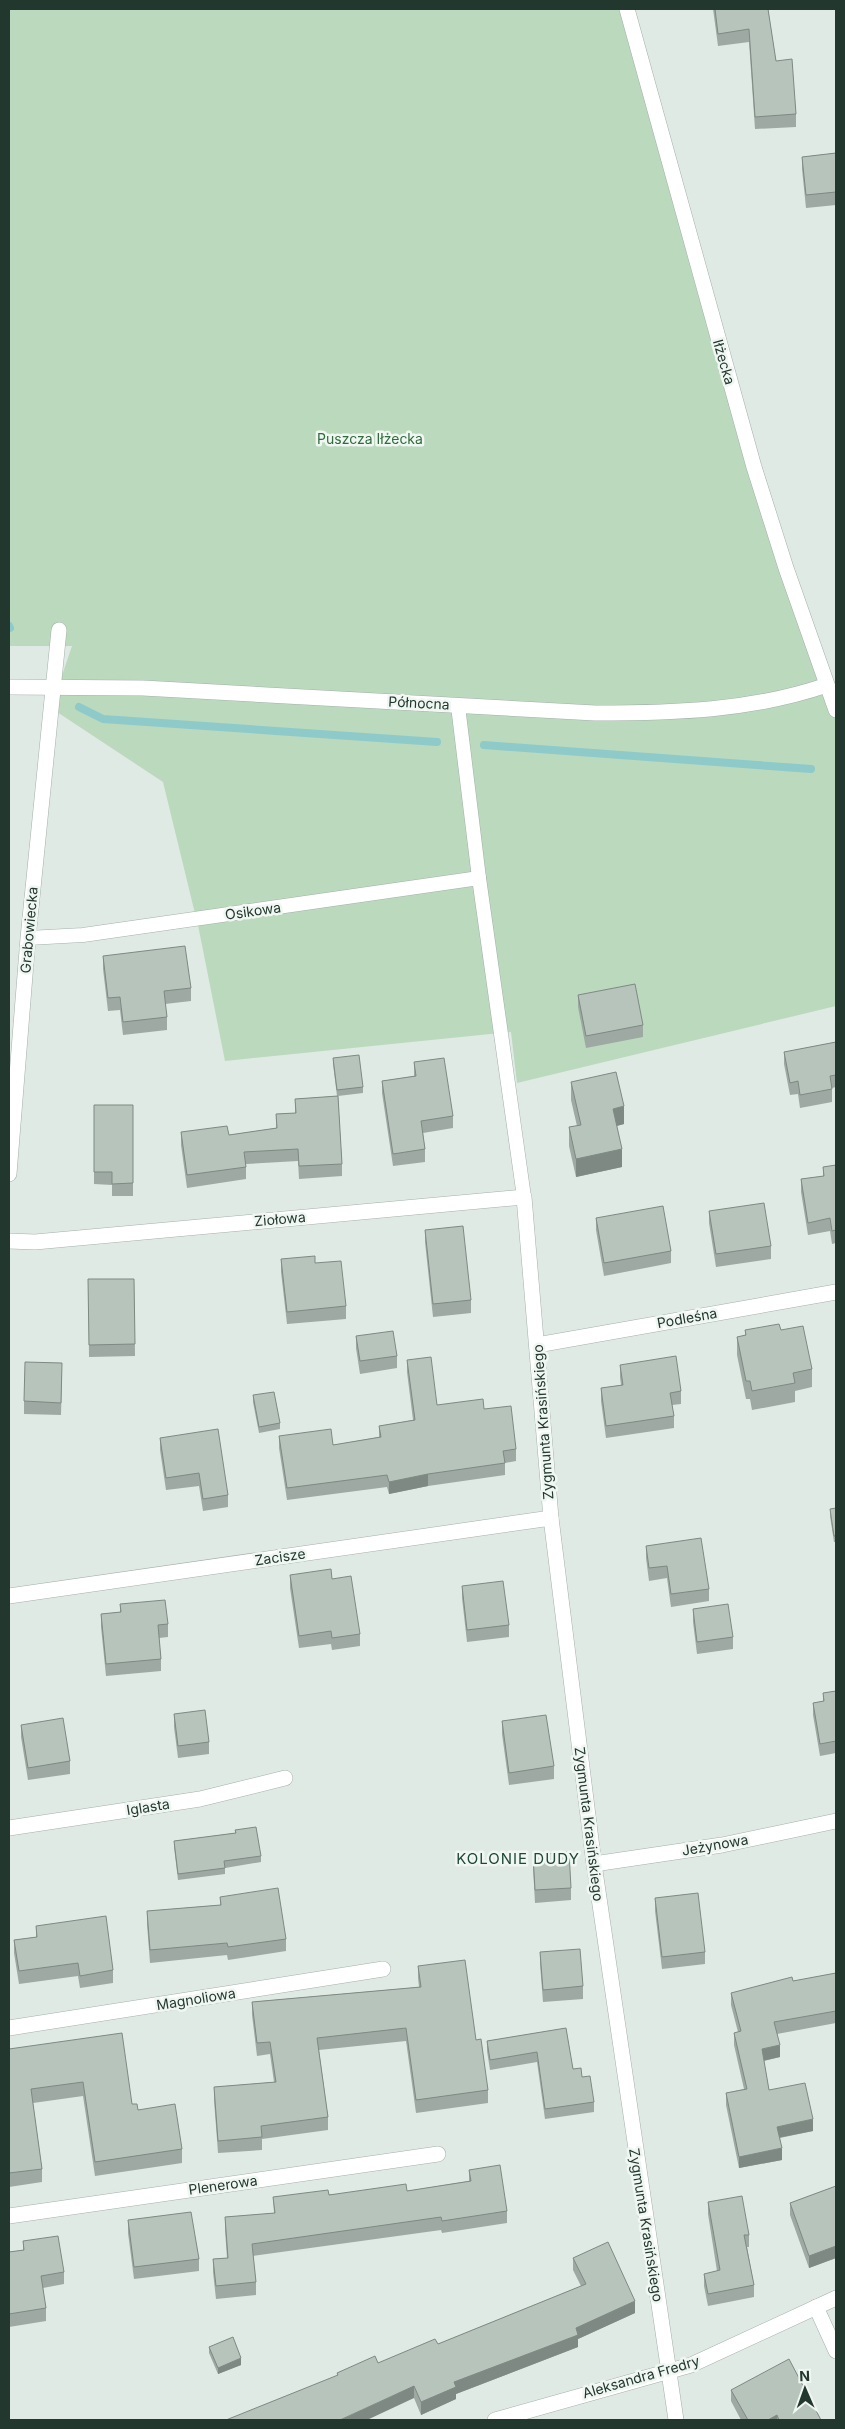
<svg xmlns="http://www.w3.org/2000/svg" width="845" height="2429" viewBox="0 0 845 2429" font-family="Inter,sans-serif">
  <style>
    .green { fill: #bbd9bd }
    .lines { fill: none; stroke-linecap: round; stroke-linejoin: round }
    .stream { stroke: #8dcac9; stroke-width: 8 }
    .service-casing { stroke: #a3b1aa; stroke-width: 15 }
    .minor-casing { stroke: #a3b1aa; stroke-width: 16 }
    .service { stroke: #fff; stroke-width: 14 }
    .minor { stroke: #fff; stroke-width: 15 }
    .wall { fill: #9da9a2 }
    .shaded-wall { fill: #7f8984 }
    .building { fill: #b6c4bc; stroke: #7f8984 }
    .labels { text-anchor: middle; stroke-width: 5; stroke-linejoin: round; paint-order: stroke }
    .street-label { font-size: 14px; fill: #22382f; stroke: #f0f7f2 }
    .park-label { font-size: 14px; fill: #306b3d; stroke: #f0f7f2 }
    .neighbourhood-label { font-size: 15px; letter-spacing: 1px; fill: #204838; stroke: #f0f7f2 }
  </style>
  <rect width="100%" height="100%" fill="#e0eae4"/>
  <polygon class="green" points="9,9 627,9 716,333 836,710 836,1006 517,1083 511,1032 225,1061 199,930 163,782 51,708 72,646 9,646"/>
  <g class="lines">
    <g class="stream">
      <polyline points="9,626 10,628"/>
      <polyline points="79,707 103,719 437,742"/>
      <polyline points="484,745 811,769"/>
    </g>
    <defs>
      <g id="service">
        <polyline points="458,706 479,878 524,1197"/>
        <polyline points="28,938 83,935 479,878"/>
      </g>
      <g id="minor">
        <polyline points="627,9 754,467 786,568 836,710"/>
        <path d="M9 687 143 688 595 713C674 713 751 711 827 685"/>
        <polyline points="9,1174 28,938 59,630"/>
        <polyline points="9,1241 35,1242 524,1197 551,1518 594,1864 676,2420"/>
        <polyline points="537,1345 836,1292"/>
        <polyline points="9,1596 551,1518"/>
        <polyline points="9,1828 200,1799 285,1778"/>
        <polyline points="594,1864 722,1845 836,1821"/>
        <polyline points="9,2028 383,1969"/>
        <polyline points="9,2216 438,2154"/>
        <polyline points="816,2307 836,2351"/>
        <polyline points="495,2420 691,2365 836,2298"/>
      </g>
    </defs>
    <use href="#service" class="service-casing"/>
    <use href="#minor" class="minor-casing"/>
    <use href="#service" class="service"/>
    <use href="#minor" class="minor"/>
  </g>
  <g class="wall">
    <polygon points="713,9 768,9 776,61 796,114 796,127 755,129 749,42 718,46"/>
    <polygon points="836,153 836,205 806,208 802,169 802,157"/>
    <polygon points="103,956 191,988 191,1001 165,1004 167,1017 167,1030 123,1035 120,1010 108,1011 103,969"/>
    <polygon points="578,995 643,1025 643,1037 586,1048 578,1007"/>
    <polygon points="836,1042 836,1087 832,1088 832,1102 800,1108 798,1094 790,1095 784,1064 784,1052"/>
    <polygon points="333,1058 363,1087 363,1093 338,1096 342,1164 342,1176 299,1179 298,1161 246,1164 246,1179 187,1188 181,1145 181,1132 229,1135 276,1128 276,1114 295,1113 295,1099 337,1096 333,1064"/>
    <polygon points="414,1062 453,1116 453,1128 423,1133 425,1149 425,1162 393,1166 382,1093 382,1081 414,1076"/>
    <polygon points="571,1082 624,1124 616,1126 622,1167 576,1177 569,1146 569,1127 577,1126 571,1100"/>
    <polygon points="94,1105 133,1105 133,1196 112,1196 112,1185 94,1184"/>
    <polygon points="836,1165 836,1243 832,1244 830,1231 808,1235 801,1192 801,1179 823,1176 823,1167"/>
    <polygon points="709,1211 771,1246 771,1259 716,1267 709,1223"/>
    <polygon points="596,1218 671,1251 671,1263 604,1276 596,1230"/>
    <polygon points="425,1230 471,1300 471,1313 433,1317 425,1242"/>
    <polygon points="281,1259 315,1263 346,1306 346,1319 287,1324 281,1272"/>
    <polygon points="88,1279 134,1279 135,1356 89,1357"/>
    <polygon points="745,1330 781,1330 812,1369 812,1387 795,1391 795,1402 752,1410 750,1399 746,1399 737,1355 737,1337 745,1335"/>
    <polygon points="356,1336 397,1356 397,1368 360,1374 356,1348"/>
    <polygon points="407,1360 437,1405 484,1409 516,1449 516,1461 505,1463 505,1475 428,1486 389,1494 387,1487 287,1500 279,1448 279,1436 333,1445 379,1437 379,1426 413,1420 407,1372"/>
    <polygon points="620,1365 681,1391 681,1404 672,1405 674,1416 674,1428 606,1438 601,1401 601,1388 621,1385 620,1377"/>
    <polygon points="62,1375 61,1415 24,1414 24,1401"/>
    <polygon points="253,1395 280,1423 280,1429 259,1433 253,1402"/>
    <polygon points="160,1438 228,1495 228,1507 203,1511 199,1486 166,1490 160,1450"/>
    <polygon points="836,1508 836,1542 834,1542 830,1516 830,1509"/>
    <polygon points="646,1546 709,1589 709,1601 671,1607 667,1578 649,1581 646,1558"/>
    <polygon points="290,1575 332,1579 360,1634 360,1646 332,1650 331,1644 299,1648 290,1588"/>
    <polygon points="462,1586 509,1625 509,1637 467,1642 462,1598"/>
    <polygon points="120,1604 168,1624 168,1637 159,1638 161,1659 161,1671 106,1676 101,1627 101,1614 120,1612"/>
    <polygon points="693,1609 733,1637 733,1649 697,1654 693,1622"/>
    <polygon points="836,1691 836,1753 820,1756 813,1715 813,1703 823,1701 823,1693"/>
    <polygon points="174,1714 209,1742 209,1754 178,1758 174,1727"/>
    <polygon points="502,1721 554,1766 554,1779 509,1785 502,1734"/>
    <polygon points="21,1725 70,1761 70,1774 28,1780 21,1737"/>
    <polygon points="235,1830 261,1856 261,1862 225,1868 225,1874 178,1880 174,1847 174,1841 235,1833"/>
    <polygon points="533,1855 571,1888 571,1900 535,1903 533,1867"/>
    <polygon points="220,1897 286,1939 286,1951 228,1960 227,1955 150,1963 147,1924 147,1911 220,1905"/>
    <polygon points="655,1898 705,1952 705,1964 662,1969 655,1911"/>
    <polygon points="36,1926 113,1970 113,1983 80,1988 78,1976 19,1984 14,1953 14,1940 36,1937"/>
    <polygon points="540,1952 583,1986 583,1999 543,2002 540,1964"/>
    <polygon points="418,1966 476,2040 488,2090 488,2103 416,2113 406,2041 319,2050 328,2117 328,2130 262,2139 262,2150 218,2153 214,2100 214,2087 274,2082 270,2054 257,2056 252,2015 252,2002 419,1987 418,1978"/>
    <polygon points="836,1973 836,2023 777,2034 780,2057 764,2061 769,2090 813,2131 780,2138 782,2160 739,2168 726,2105 726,2093 744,2089 734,2045 734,2033 738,2032 731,2005 731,1993"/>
    <polygon points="566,2028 573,2069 582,2077 594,2102 594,2112 545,2119 537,2062 490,2070 487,2051 487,2041"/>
    <polygon points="9,2049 132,2104 182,2149 182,2163 95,2176 83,2096 33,2103 42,2169 42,2182 9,2187"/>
    <polygon points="469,2170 507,2211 507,2223 442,2233 441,2230 253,2256 256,2282 256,2295 216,2299 213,2272 213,2259 227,2258 225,2230 225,2217 274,2213 273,2197 407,2191 469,2181"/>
    <polygon points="836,2186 836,2258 809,2268 790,2215 790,2203"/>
    <polygon points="708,2202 749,2235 749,2247 747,2247 754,2285 754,2297 708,2306 704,2286 704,2274 717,2271 708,2214"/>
    <polygon points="128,2220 199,2259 199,2271 134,2279 128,2233"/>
    <polygon points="23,2241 64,2272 64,2284 43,2288 46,2308 46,2321 9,2327 9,2252 23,2250"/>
    <polygon points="573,2258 635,2313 578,2339 578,2347 456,2394 456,2399 421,2415 414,2398 337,2376 337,2373 378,2363 438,2344 581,2286 573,2270"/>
    <polygon points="209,2347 241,2365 218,2374 209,2353"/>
    <polygon points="731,2390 821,2420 741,2420 731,2401"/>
  </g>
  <g class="shaded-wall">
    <polygon points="624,1106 624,1124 613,1127 613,1109"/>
    <polygon points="622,1149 622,1167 576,1177 576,1159"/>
    <polygon points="428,1474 428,1486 389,1494 389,1482"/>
    <polygon points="780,2045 780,2057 762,2061 762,2049"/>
    <polygon points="813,2119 813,2131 777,2138 777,2127"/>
    <polygon points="782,2148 782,2160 739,2168 739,2157"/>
    <polygon points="836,2246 836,2258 809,2268 809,2256"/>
    <polygon points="635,2301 635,2313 578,2339 578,2347 456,2394 456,2399 421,2415 421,2402 454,2382"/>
    <polygon points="241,2358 241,2365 218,2374 218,2368"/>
    <polygon points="414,2386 414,2398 367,2420 340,2420"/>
    <polygon points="777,2415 777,2420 768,2420"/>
  </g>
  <g class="building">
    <polygon points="715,9 768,9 776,61 792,59 796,114 755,117 749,29 718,34"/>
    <polygon points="836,153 836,192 806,195 802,157"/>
    <polygon points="185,946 191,988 164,991 167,1017 123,1022 120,997 108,998 103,956"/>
    <polygon points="635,984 643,1025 586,1036 578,995"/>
    <polygon points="836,1042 836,1075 830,1076 832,1089 800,1095 798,1081 790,1083 784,1052"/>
    <polygon points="359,1055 363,1087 337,1090 333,1058"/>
    <polygon points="444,1058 453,1116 421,1121 425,1149 393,1154 382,1081 416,1076 414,1062"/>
    <polygon points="616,1072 624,1106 613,1109 622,1149 576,1159 569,1127 581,1125 571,1082"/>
    <polygon points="338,1096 342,1164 299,1166 298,1149 244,1152 246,1167 187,1175 181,1132 227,1126 229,1135 277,1128 276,1114 296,1113 295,1099"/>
    <polygon points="94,1105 133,1105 133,1183 112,1184 112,1172 94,1172"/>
    <polygon points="836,1165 836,1230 832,1231 830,1218 808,1223 801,1179 824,1176 823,1167"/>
    <polygon points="764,1203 771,1246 716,1254 709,1211"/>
    <polygon points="663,1206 671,1251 604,1263 596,1218"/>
    <polygon points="463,1226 471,1300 433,1304 425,1230"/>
    <polygon points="315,1256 315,1263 341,1261 346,1306 287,1312 281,1259"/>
    <polygon points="88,1279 134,1279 135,1344 89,1345"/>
    <polygon points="779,1324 781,1330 803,1326 812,1369 793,1373 795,1383 752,1391 750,1381 746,1381 737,1337 746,1335 745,1330"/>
    <polygon points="393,1331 397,1356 360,1361 356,1336"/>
    <polygon points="676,1356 681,1391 670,1393 674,1416 606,1426 601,1388 623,1385 620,1365"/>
    <polygon points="431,1357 437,1405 483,1399 484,1409 511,1406 516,1449 503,1451 505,1463 428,1474 389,1482 387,1475 287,1488 279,1436 331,1429 333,1445 381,1437 379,1426 415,1420 407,1360"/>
    <polygon points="25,1362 62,1363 61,1403 24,1401"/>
    <polygon points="274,1392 280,1423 259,1427 253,1395"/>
    <polygon points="218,1429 228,1495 203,1499 199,1473 166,1478 160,1438"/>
    <polygon points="836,1508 836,1536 834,1536 830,1509"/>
    <polygon points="701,1538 709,1589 671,1594 667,1566 649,1568 646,1546"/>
    <polygon points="331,1569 332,1579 351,1576 360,1634 332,1638 331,1631 299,1636 290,1575"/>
    <polygon points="503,1581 509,1625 467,1630 462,1586"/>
    <polygon points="165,1600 168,1624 158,1625 161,1659 106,1664 101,1614 121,1612 120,1604"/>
    <polygon points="728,1604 733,1637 697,1642 693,1609"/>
    <polygon points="836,1691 836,1741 820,1744 813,1703 824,1701 823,1693"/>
    <polygon points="205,1710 209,1742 178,1746 174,1714"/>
    <polygon points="546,1715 554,1766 509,1773 502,1721"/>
    <polygon points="63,1718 70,1761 28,1768 21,1725"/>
    <polygon points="256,1827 261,1856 224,1861 225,1868 178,1874 174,1841 236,1833 235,1830"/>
    <polygon points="569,1852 571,1888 535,1890 533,1855"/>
    <polygon points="278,1888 286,1939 228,1947 227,1943 150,1950 147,1911 221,1905 220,1897"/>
    <polygon points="698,1893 705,1952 662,1957 655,1898"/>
    <polygon points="106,1916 113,1970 80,1976 78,1963 19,1971 14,1940 37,1937 36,1926"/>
    <polygon points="580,1949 583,1986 543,1990 540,1952"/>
    <polygon points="465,1960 476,2040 481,2039 488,2090 416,2100 406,2028 317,2038 328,2117 261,2126 262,2137 218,2141 214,2087 276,2082 270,2042 257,2043 252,2002 421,1987 418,1966"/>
    <polygon points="836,1973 836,2011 774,2022 780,2045 762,2049 769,2090 805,2083 813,2119 777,2127 782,2148 739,2157 726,2093 747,2089 734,2033 741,2031 731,1993 792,1977 793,1981"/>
    <polygon points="566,2028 573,2069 581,2068 582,2077 590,2076 594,2102 545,2109 537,2052 490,2060 487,2041"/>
    <polygon points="122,2033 132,2104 137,2104 138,2110 175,2104 182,2149 95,2162 83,2082 31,2089 42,2169 9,2173 9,2049"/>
    <polygon points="500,2165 507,2211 442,2221 441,2217 252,2244 256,2282 216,2286 213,2259 228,2258 225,2217 275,2213 273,2197 328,2190 329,2195 406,2184 407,2191 471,2181 469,2170"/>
    <polygon points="836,2186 836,2246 809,2256 790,2203"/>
    <polygon points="742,2196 749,2235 744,2235 754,2285 708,2294 704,2274 720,2270 708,2202"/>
    <polygon points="191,2212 199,2259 134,2267 128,2220"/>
    <polygon points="58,2236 64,2272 41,2276 46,2308 9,2314 9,2252 24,2250 23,2241"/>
    <polygon points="608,2242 635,2301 576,2328 578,2335 454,2382 456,2387 421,2402 414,2386 340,2420 226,2420 338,2375 337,2373 375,2356 378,2363 435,2339 438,2344 586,2284 573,2258"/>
    <polygon points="233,2337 241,2358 218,2368 209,2347"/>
    <polygon points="789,2359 821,2420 779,2420 777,2415 768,2420 748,2420 731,2390"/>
  </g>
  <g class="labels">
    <g class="street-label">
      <text transform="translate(724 362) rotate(74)" y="5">Iłżecka</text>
      <text transform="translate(419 703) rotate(3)" y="5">Północna</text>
      <text transform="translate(253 911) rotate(-8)" y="5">Osikowa</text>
      <text transform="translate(29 930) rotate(-85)" y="5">Grabowiecka</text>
      <text transform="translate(280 1219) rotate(-5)" y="5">Ziołowa</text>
      <text transform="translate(687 1318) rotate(-10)" y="5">Podleśna</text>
      <text transform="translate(543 1422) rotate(-94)" y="5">Zygmunta Krasińskiego</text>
      <text transform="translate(280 1557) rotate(-8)" y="5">Zacisze</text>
      <text transform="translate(148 1807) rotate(-9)" y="5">Iglasta</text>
      <text transform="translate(589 1824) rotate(83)" y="5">Zygmunta Krasińskiego</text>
      <text transform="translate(715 1845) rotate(-10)" y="5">Jeżynowa</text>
      <text transform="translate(196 1999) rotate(-9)" y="5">Magnoliowa</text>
      <text transform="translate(223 2185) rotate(-8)" y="5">Plenerowa</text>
      <text transform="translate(646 2225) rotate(81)" y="5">Zygmunta Krasińskiego</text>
      <text transform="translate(641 2377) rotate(-16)" y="5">Aleksandra Fredry</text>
    </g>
    <g class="park-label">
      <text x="370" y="444">Puszcza Iłżecka</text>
    </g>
    <g class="neighbourhood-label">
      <text x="518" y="1864">KOLONIE DUDY</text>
    </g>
  </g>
  <rect width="845" height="2429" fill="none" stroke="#22382f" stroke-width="20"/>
  <g transform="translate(805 2389) rotate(358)" stroke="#f0f7f2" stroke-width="4" paint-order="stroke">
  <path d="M0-4L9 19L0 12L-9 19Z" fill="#22382f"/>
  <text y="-8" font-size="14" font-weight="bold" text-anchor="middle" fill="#22382f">N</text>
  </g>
</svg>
